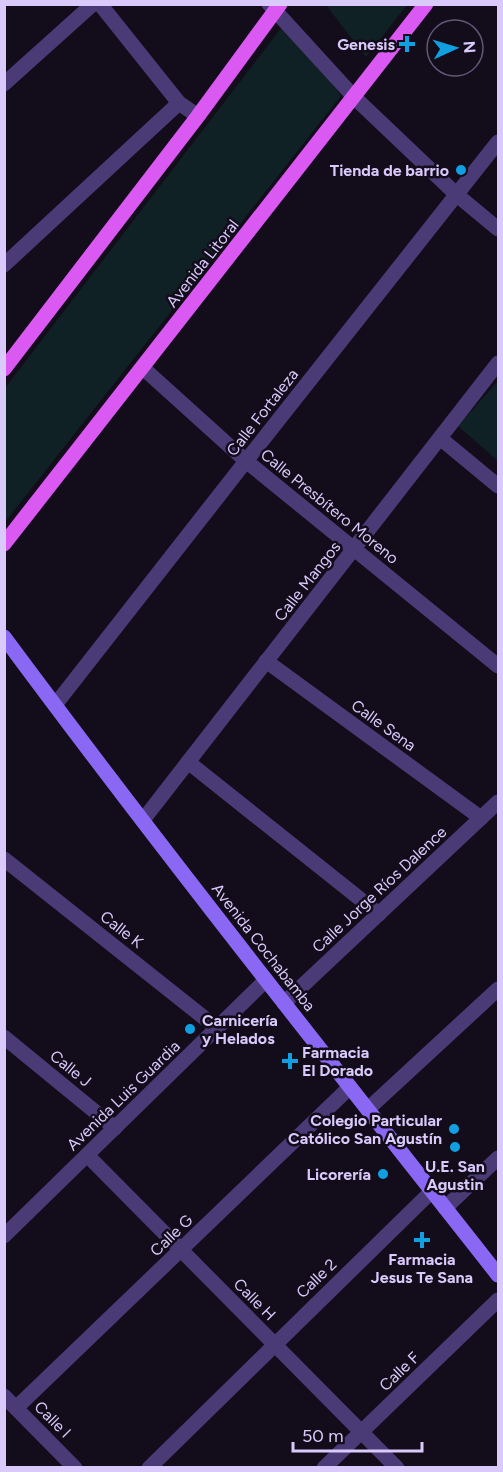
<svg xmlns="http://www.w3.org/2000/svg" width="503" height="1472" viewBox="0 0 503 1472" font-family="Figtree,sans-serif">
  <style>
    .green { fill: #102125 }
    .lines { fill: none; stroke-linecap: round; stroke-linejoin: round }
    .minor { stroke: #4a3b77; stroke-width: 15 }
    .secondary { stroke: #8a68f4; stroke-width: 15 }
    .primary { stroke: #db59f3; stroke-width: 15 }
    .poi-dot { fill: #10a0e2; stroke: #120c1b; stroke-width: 2 }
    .labels { text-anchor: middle; stroke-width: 5; stroke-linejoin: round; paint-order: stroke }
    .poi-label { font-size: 16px; font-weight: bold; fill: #dacafb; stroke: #120c1b; text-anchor: end }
    .street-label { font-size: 16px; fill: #dacafb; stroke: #120c1b }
  </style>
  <rect width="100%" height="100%" fill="#120c1b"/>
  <g class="green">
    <polygon points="326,5 407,5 366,57"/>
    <polygon points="285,23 341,96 5,522 5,388"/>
    <polygon points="498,381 498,461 458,426"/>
  </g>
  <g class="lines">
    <g class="minor">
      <polyline points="100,4 179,103 198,116"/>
      <polyline points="269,4 354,97 457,195 498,229"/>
      <polyline points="4,84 93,4"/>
      <polyline points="4,265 179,103"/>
      <polyline points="143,368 246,461 498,666"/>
      <polyline points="440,438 498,486"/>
      <polyline points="266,661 481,818"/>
      <polyline points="55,705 246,461 498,142"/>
      <polyline points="188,762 379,914"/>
      <polyline points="143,820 498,363"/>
      <polyline points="4,859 217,1028"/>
      <polyline points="284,1003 498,802"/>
      <polyline points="4,1037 115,1128"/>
      <polyline points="368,1109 498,989"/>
      <polyline points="87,1155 397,1468"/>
      <polyline points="445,1208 498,1158"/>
      <polyline points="4,1236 266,980"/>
      <polyline points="4,1396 75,1468"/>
      <polyline points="16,1408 350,1087"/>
      <polyline points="149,1468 432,1191"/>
      <polyline points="324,1468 498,1300"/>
    </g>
    <path class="secondary" d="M4 637C164 853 332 1064 498 1275"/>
    <g class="primary">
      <polyline points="4,369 198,116 280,4"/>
      <polyline points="4,544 426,4"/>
    </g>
  </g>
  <g class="poi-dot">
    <path d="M404 35h6v6h6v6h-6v6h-6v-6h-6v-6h6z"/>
    <circle cx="461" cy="170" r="6"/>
    <circle cx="190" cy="1029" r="6"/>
    <path d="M287 1052h6v6h6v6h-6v6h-6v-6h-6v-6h6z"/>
    <circle cx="454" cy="1129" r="6"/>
    <circle cx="455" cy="1147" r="6"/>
    <circle cx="383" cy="1174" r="6"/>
    <path d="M419 1231h6v6h6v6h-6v6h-6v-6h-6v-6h6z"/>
  </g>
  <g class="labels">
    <g class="poi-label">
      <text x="395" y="50">Genesis</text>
      <text x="449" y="176">Tienda de barrio</text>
      <text x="202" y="1026" text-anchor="start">Carnicería<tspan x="202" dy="18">y Helados</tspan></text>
      <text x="302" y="1058" text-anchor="start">Farmacia<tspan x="302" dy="18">El Dorado</tspan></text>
      <text x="442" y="1126">Colegio Particular<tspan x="442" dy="18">Católico San Agustín</tspan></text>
      <text x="455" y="1172" text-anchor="middle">U.E. San<tspan x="455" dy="18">Agustin</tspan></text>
      <text x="371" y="1180">Licorería</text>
      <text x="422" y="1265" text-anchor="middle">Farmacia<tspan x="422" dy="18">Jesus Te Sana</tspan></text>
    </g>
    <g class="street-label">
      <text transform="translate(202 263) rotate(-52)" y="6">Avenida Litoral</text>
      <text transform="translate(262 412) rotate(-52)" y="6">Calle Fortaleza</text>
      <text transform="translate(330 506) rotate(39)" y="6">Calle Presbítero Moreno</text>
      <text transform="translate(307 581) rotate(-52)" y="6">Calle Mangos</text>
      <text transform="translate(384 725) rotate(36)" y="6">Calle Sena</text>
      <text transform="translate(379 889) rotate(-43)" y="6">Calle Jorge Ríos Dalence</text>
      <text transform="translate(122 929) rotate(38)" y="6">Calle K</text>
      <text transform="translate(264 947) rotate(52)" y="6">Avenida Cochabamba</text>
      <text transform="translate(71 1068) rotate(39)" y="6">Calle J</text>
      <text transform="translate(123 1095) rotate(-44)" y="6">Avenida Luis Guardia</text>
      <text transform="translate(171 1235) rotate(-44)" y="6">Calle G</text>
      <text transform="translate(316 1278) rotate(-44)" y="6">Calle 2</text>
      <text transform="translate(255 1299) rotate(45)" y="6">Calle H</text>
      <text transform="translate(399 1371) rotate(-44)" y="6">Calle F</text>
      <text transform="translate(53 1419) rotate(45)" y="6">Calle I</text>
    </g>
  </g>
  <rect width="503" height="1472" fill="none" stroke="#dacafb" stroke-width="12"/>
  <g transform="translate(455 48) rotate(86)"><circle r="28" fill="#120c1b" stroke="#625875" stroke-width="1.5"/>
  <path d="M0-4.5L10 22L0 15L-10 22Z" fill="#10a0e2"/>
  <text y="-9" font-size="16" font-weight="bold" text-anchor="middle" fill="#dacafb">N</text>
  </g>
  <path d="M293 1442v9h129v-9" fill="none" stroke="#dacafb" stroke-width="3"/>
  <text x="302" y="1442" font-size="18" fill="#dacafb" stroke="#120c1b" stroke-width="4.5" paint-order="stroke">50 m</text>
</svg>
